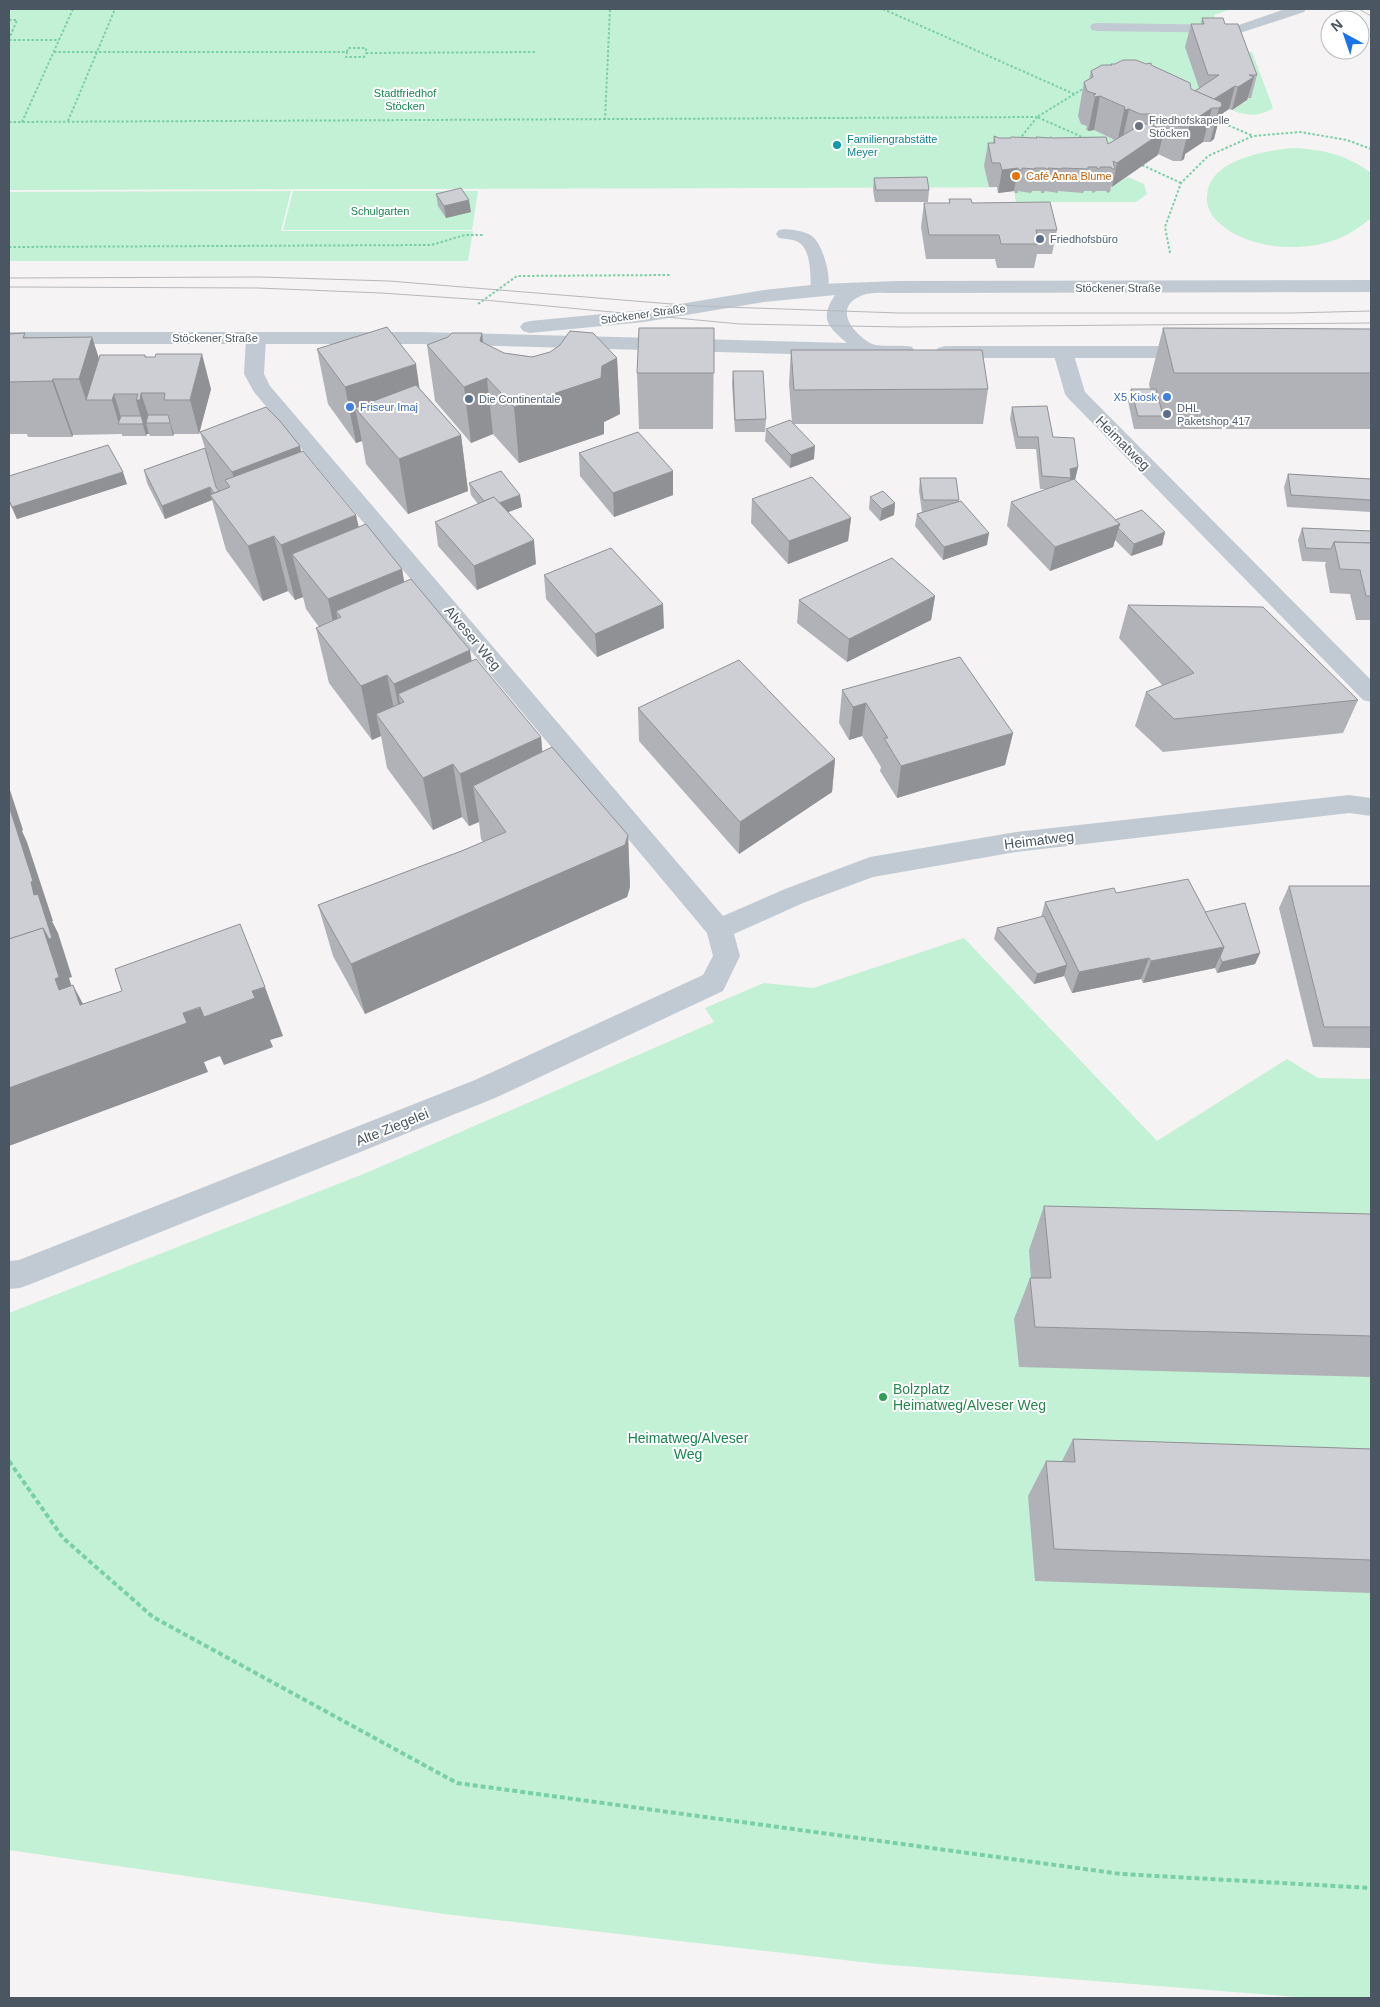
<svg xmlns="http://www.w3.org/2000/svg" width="1380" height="2007" viewBox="0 0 1380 2007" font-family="Arial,sans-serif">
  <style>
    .green { fill: #c3f1d5 }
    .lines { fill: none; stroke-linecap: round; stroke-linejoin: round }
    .path-far1 { stroke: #7ad0a6; stroke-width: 2; stroke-dasharray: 2.5 2; stroke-linecap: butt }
    .path { stroke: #7ad0a6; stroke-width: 4; stroke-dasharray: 5 3; stroke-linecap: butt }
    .service { fill: #c1cad2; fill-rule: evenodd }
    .minor { fill: #c1cad2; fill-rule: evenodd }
    .tertiary { fill: #c1cad2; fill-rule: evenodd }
    .tram { stroke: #b5b8bd; stroke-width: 1 }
    .wall { fill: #b0b2b7 }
    .shaded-wall { fill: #909195 }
    .building { fill: #cdcfd5; stroke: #909195 }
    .worship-dot { fill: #6b7280; stroke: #fff; stroke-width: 2 }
    .culture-dot { fill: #0f9aa8; stroke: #fff; stroke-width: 2 }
    .food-dot { fill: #e8710a; stroke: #fff; stroke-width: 2 }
    .service-dot { fill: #5c6f8a; stroke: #fff; stroke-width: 2 }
    .shop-dot { fill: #3f7fe0; stroke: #fff; stroke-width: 2 }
    .leisure-dot { fill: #2e9e5b; stroke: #fff; stroke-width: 2 }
    .labels { text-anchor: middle; stroke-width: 4; stroke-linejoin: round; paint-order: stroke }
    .far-park-label { font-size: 11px; fill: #17864f; stroke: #fff }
    .far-worship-label { font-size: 11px; fill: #5b616d; stroke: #fff; text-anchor: start }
    .far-culture-label { font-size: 11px; fill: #0d838f; stroke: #fff; text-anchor: start }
    .far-food-label { font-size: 11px; fill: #c56008; stroke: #fff; text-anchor: start }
    .far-service-label { font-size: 11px; fill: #4e5e75; stroke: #fff; text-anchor: start }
    .far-street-label { font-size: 11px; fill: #4a5661; stroke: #fff }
    .far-shop-label { font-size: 11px; fill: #366cbe; stroke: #fff; text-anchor: end }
    .street-label { font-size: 14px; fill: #4a5661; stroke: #fff }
    .leisure-label { font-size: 14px; fill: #27864d; stroke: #fff; text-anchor: start }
    .park-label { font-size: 14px; fill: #17864f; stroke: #fff }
  </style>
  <rect width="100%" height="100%" fill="#f5f3f3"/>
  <g class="green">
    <path d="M9 9H1231L1214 15 1225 47 1234 53 1252 52 1273 108C1259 117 1247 116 1232 110L1247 101 1244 99 1110 186 1112 187 1128 177 1144 184 1147 194 1136 202H1016L1014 191H1109L1106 187 9 190Z"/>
    <path d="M1290 148C1321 149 1346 154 1371 173V218C1360 227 1349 235 1335 240 1299 253 1244 249 1216 220 1210 214 1206 204 1207 196 1209 160 1262 152 1290 148Z"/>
    <polygon points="291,191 281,231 473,231 468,261 9,261 9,192"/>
    <polygon points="293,191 478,191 472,230 283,230"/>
    <polygon points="964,938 1157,1141 1287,1059 1318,1078 1371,1079 1371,1998 1310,1998 879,1964 444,1914 9,1850 9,1313 366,1173 714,1022 705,1008 764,983 813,988"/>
  </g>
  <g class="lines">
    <g class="path-far1">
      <polyline points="883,9 1074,94"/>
      <polyline points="9,20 17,20 9,39"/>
      <polyline points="9,40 59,40"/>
      <polyline points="54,52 347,52 346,57 364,57 366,53"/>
      <polyline points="347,52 348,48 366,48 366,53 535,52"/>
      <polyline points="1086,87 1037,117 1087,139"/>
      <polyline points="605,120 610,9"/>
      <polyline points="1216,120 1253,136"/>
      <polyline points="68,121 115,9"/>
      <polyline points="9,122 1037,117"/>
      <polyline points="22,122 73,9"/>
      <polyline points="1019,140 1037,117"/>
      <polyline points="1142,165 1181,183"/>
      <polyline points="9,247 431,245 465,235 484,235"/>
      <polyline points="1170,253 1165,227 1181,183 1208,156 1253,136 1300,132 1347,140 1371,149"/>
      <polyline points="478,304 517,276 670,275"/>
    </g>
    <polyline class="path" points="9,1461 63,1538 153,1617 457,1783 1121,1874 1371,1888"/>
    <g class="service">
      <polygon points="1285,9 1306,9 1304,12 1240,33 1097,31 1092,30 1090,27 1092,24 1097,23 1239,25"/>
      <path d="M785 229C793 230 805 231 812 236 823 244 834 282 826 294L820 295 814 294 811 290C810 276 812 250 798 242 793 239 785 239 779 238L776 234 779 230Z"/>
    </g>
    <g class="minor">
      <polygon points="256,332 263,334 266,338 264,374 270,386 723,916 785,889 870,857 1016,832 1349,795 1371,798 1371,816 1349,813 1016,852 873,877 803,903 734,934 740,956 723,991 495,1098 31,1284 20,1288 9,1289 9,1261 19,1260 475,1080 703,975 713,956 707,933 254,392 244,374 246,338 249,334"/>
      <polygon points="1063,346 1070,348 1073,352 1085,392 1371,680 1371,702 1363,700 1068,398 1065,394 1053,352 1056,348"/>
    </g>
    <g class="tertiary">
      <path d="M1371 280V292L897 293C887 293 875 292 866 294 833 304 848 330 870 343 878 348 901 344 912 347L915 351 912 355 905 357 422 344H9V332H422L847 343C828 327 819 319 835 295L764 302 644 322 530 333 523 331 520 327 523 323 530 321 644 310 764 290 820 284 897 281Z"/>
      <polygon points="945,346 1195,346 1202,348 1205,352 1202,356 1195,358 945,358 938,356 935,352 938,348"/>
    </g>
    <g class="tram">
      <polyline points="1359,9 1371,16"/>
      <polyline points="9,278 259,277 389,281 696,306 899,313 1291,313 1371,311"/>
      <polyline points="9,287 258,288 381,293 484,300 740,324 901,327 1371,323"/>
    </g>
  </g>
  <g class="wall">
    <polygon points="1202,18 1225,24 1257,75 1251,98 1248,98 1247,100 1232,110 1229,109 1220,115 1214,139 1210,142 1203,142 1185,154 1184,159 1181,161 1173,161 1158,154 1111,187 1110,192 1107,193 1106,191 1096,191 1095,192 1092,193 1092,191 1084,191 1083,193 1058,191 1058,193 1045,191 1044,193 1041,193 1041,191 1032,191 1031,193 1018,191 1018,193 1015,193 1014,191 998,193 997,187 989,187 984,166 988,143 993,143 994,136 999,138 1036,138 1036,137 1108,144 1115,140 1094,130 1088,131 1086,129 1087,126 1081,124 1078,116 1084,82 1089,79 1091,71 1110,65 1111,64 1146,64 1151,66 1191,89 1195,91 1199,88 1185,47 1191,24 1201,24"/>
    <polygon points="874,178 929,190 928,202 875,202 873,190"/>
    <polygon points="436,194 471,212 446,218 438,206"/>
    <polygon points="949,199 972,203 1057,230 1052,254 1037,254 1034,268 997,268 995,259 926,259 921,227 924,203 949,203"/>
    <polygon points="714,328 713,429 639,429 637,373"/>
    <polygon points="1163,328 1371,329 1371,429 1134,429 1128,401 1131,389 1150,389 1149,384"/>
    <polygon points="482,333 483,343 504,353 532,357 550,352 560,345 617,358 620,414 604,422 604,434 519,463 493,434 471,443 435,401 427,345"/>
    <polygon points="9,334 27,337 92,337 99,359 145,355 146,357 211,389 199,434 174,434 173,436 150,436 149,434 147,434 146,436 122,436 122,434 73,435 72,437 28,437 27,434 9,434"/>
    <polygon points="317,349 420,389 461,435 468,491 408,514 366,464 362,441 356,443 328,404"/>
    <polygon points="791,350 988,389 983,424 793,424 814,459 790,468 765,441 766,429 792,423 789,384"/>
    <polygon points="733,371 766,419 765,432 735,432 732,384"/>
    <polygon points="1012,407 1053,437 1078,467 1075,480 1115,520 1165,532 1162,545 1131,556 1115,540 1113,547 1050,571 1007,526 1011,502 1048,489 1040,489 1036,449 1016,449 1010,419"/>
    <polygon points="200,432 301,451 356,515 359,527 402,569 404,582 472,661 541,737 542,752 628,835 630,887 627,897 365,1014 333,956 318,905 464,850 483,842 481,839 479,822 469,826 462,817 433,830 387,768 381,736 372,740 329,683 316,628 319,627 306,609 303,597 295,600 288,591 263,601 226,550 212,500 165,519 147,483 144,470 205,448"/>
    <polygon points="579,453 673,495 614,517 580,476"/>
    <polygon points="1288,474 1371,479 1371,512 1287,507 1284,487"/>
    <polygon points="9,476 127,484 17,519 9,502"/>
    <polygon points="920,478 959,500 959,502 987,545 943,560 915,526 917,514 922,512 919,491"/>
    <polygon points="469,483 520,495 522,507 508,512 536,564 477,590 438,546 435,522 478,504 471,495"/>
    <polygon points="870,497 895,503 894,515 880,521 869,509"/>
    <polygon points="752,499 851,518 848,541 788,564 751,523"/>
    <polygon points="1302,528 1371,531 1371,620 1356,620 1350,594 1330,593 1325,565 1326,562 1302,561 1298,540"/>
    <polygon points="544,575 664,628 597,657 546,599"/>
    <polygon points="935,596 931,620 847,662 797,623 799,600"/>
    <polygon points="1128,605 1358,700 1343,733 1163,752 1135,726 1146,692 1163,686 1119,638"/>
    <polygon points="842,690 1013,733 1005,765 897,798 880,771 881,767 862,736 849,740 839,723"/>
    <polygon points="638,708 835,759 832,792 739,854 639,741"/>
    <polygon points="1289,886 1371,886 1371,1048 1313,1047 1279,908"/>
    <polygon points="1116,893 1206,912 1260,953 1255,964 1217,973 1215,968 1143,983 1141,979 1072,993 1064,976 1034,984 994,939 997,928 1041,917 1045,902"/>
    <polygon points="1044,1206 1371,1214 1371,1377 1019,1367 1014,1319 1030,1278 1031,1278 1029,1250"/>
    <polygon points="1073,1439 1371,1449 1371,1593 1035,1581 1028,1496 1046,1461 1062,1461"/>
  </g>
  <g class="shaded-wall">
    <polygon points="1254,77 1247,100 1232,110 1238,87"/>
    <polygon points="1235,86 1229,109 1220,115 1214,139 1210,142 1219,108 1212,108 1203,142 1185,154 1184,159 1181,161 1189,127 1191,122 1203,106"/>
    <polygon points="1100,96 1094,130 1088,131 1095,97"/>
    <polygon points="1129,109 1122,142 1117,143 1124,110"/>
    <polygon points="1164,131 1158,155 1112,187 1117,163"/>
    <polygon points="1018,168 1014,191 998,193 1002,170"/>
    <polygon points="469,200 471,212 446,218 444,206"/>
    <polygon points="482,333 493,434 471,443 464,387"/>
    <polygon points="92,337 110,393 86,400 79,379"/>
    <polygon points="202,354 211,389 199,434 190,400"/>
    <polygon points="617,358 620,414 604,422 604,434 519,463 514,407"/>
    <polygon points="416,364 424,420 355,408 362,441 356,443 345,387"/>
    <polygon points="53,379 73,435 72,437 52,381"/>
    <polygon points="141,393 151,423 146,423 149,434 147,434 146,436 136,400"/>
    <polygon points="114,394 123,424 119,424 112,400"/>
    <polygon points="170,422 174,434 173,436 170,423"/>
    <polygon points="461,435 468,491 408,514 399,459"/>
    <polygon points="300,446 312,501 247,527 232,472"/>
    <polygon points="815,446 814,459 790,468 791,455"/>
    <polygon points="1078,467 1075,480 1070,480 1070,469"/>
    <polygon points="673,471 673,495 614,517 613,493"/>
    <polygon points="123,472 127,484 17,519 12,507"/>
    <polygon points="210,487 213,499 210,495 212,500 165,519 162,506"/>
    <polygon points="520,495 522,507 490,519 489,507"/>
    <polygon points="895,503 894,515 880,521 882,509"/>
    <polygon points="356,515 367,571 292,554 303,597 295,600 281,545"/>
    <polygon points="851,518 848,541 788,564 789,541"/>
    <polygon points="1120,524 1113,547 1050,571 1055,547"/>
    <polygon points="1165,532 1162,545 1131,556 1134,544"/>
    <polygon points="989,533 987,545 943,560 944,547"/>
    <polygon points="274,536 288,591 263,601 248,546"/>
    <polygon points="534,540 536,564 477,590 474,566"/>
    <polygon points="402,569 411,624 341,617 336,611 345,652 340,654 328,599"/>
    <polygon points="935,596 931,620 847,662 849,639"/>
    <polygon points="663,604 664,628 597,657 595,634"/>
    <polygon points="470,650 478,704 404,702 398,694 407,737 405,738 394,684"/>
    <polygon points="387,675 398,729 376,714 381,736 372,740 361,686"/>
    <polygon points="866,703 862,736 849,740 853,707"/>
    <polygon points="1013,733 1005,765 897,798 901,766"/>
    <polygon points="541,737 546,790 473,786 479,822 469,826 460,774"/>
    <polygon points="835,759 832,792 739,854 740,822"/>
    <polygon points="453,764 462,817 433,830 423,778"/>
    <polygon points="9,787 23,830 22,831 27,842 53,921 52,921 58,933 72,977 69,978 85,1026 59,990 56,982 34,895 9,811"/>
    <polygon points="628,835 630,887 627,897 365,1014 351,964"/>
    <polygon points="1224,947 1215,968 1143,983 1151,961"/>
    <polygon points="1260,953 1255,964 1217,973 1222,962"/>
    <polygon points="1149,958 1141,979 1072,993 1079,972"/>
    <polygon points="1067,965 1064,976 1034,984 1037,974"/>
    <polygon points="73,985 99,1034 183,1013 265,987 283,1036 270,1040 273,1047 224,1065 220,1056 204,1062 208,1072 9,1146 9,1088 80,1005"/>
  </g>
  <g class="building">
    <polygon points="1202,18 1223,18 1225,24 1238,24 1257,75 1249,75 1254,77 1238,87 1235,86 1214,99 1195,91 1219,75 1208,75 1191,24 1204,24"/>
    <polygon points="1123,60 1136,60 1146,64 1151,63 1151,65 1190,83 1191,89 1221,102 1222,106 1219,108 1212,108 1191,122 1192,125 1189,127 1181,127 1150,114 1140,114 1129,109 1124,110 1125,107 1100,96 1095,97 1093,95 1096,94 1087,91 1084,82 1093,77 1091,71 1102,65 1112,65 1111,64 1115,64"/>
    <polygon points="1142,124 1148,124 1164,131 1117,163 1113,161 1115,169 1112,169 1111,167 1100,167 1100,169 1097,169 1097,167 1088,167 1088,169 1062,168 1062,169 1048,168 1049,169 1046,169 1045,168 1035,168 1035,169 1022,168 1022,170 1019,170 1018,168 1002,170 1000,163 992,163 988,143 995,143 994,136 999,138 1011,138 1011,137 1037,138 1036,137 1050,138 1050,137 1053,138 1106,137 1108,144"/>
    <polygon points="927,177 929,190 876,190 874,178"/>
    <polygon points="461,188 469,200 444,206 436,194"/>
    <polygon points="949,199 971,199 972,203 1050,202 1057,230 1036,230 1039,244 1001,244 999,235 929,235 924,203 950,203"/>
    <polygon points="387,327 416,364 345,387 317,349"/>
    <polygon points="639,328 714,328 714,373 637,373"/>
    <polygon points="1163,328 1371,329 1371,373 1174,373"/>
    <polygon points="570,331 593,333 617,358 602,366 601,378 514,407 487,378 464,387 427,345 448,337 452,333 482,333 480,341 504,353 532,357 550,352 560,345"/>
    <polygon points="25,333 23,338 92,337 79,379 53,379 52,381 9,382 9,334"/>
    <polygon points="791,350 982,350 988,389 794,390"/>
    <polygon points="156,354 202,354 190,400 164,400 165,393 141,393 140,400 136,400 138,394 114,394 112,400 86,400 100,355 145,355 145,357 155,357"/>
    <polygon points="733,371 763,371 766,419 735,420"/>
    <polygon points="416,385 461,435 399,459 355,408"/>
    <polygon points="1131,389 1156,389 1163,416 1138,416"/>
    <polygon points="1047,406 1053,437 1074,438 1078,467 1070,469 1071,478 1042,476 1038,437 1018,437 1012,407"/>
    <polygon points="266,407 280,421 300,446 232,472 200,432"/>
    <polygon points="148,415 168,415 170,422 170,423 146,423"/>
    <polygon points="121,416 141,416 143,422 143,424 118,424"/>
    <polygon points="790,420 815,446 791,455 766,429"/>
    <polygon points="638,432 673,471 613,493 579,453"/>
    <polygon points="108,445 123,472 12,507 9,500 9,476"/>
    <polygon points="205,448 216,487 219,491 214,493 210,487 162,506 144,470"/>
    <polygon points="303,451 356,515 281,545 274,536 248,546 210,495 230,487 225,480"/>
    <polygon points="501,471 520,495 499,503 494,497 484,501 469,483"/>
    <polygon points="1288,474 1371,479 1371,500 1291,495"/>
    <polygon points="812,477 851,518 789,541 752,499"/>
    <polygon points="920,478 956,478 959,500 923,500"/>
    <polygon points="1074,479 1120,524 1055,547 1011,502"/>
    <polygon points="883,491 895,503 882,509 870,497"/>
    <polygon points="494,497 534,540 474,566 435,522"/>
    <polygon points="961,501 989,533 944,547 917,514"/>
    <polygon points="1142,510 1165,532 1134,544 1118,528 1120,524 1115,520"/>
    <polygon points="366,524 402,569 328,599 292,554"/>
    <polygon points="1302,528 1371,531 1371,543 1334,542 1331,549 1306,548"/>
    <polygon points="1334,542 1371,543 1371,596 1366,596 1360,570 1340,569"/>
    <polygon points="611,548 663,604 595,634 544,575"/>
    <polygon points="892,558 935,596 849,639 799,600"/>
    <polygon points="411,579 470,650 394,684 387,675 361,686 316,628 341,617 336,611"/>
    <polygon points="1128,605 1263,607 1358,700 1174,719 1146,692 1194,673"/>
    <polygon points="960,657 1013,733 901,766 884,738 888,738 866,703 853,707 842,690"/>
    <polygon points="476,659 541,737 460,774 453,764 423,778 376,714 404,702 398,694"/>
    <polygon points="739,660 835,759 740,822 638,708"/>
    <polygon points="552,747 628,835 625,845 351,964 318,905 464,850 506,832 473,786"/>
    <polygon points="9,806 33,881 31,882 34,895 38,894 52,938 49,939 43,928 9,939"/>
    <polygon points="1188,879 1224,947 1151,961 1149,958 1079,972 1045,902 1114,888 1116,893"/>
    <polygon points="1289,886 1371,886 1371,1027 1324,1027"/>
    <polygon points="1245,903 1260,953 1222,962 1220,957 1224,947 1205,912"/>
    <polygon points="1044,916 1067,965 1037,974 997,928"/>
    <polygon points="240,924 265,987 252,991 255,998 204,1017 200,1007 183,1013 187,1023 9,1088 9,939 43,928 59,977 55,979 59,990 73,985 80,1005 122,991 115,969"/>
    <polygon points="1044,1206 1371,1214 1371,1336 1035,1327 1030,1278 1051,1278"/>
    <polygon points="1073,1439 1371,1449 1371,1560 1054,1549 1046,1461 1075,1462"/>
  </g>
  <circle class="worship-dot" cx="1139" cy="126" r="5"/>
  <circle class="culture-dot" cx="837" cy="145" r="5"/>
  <circle class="food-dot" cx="1016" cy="176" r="5"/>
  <g class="service-dot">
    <circle cx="1040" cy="239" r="5"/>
    <circle cx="469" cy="399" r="5"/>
    <circle cx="1167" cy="414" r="5"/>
  </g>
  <g class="shop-dot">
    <circle cx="1167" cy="397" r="5"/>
    <circle cx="350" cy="407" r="5"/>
  </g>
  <circle class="leisure-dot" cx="883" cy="1397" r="5"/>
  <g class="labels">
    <g class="far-park-label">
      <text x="405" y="97">Stadtfriedhof<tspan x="405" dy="13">Stöcken</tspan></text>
      <text x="380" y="215">Schulgarten</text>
    </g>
    <g class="far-worship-label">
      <text x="1149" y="124">Friedhofskapelle<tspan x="1149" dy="13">Stöcken</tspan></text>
    </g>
    <g class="far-culture-label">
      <text x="847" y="143">Familiengrabstätte<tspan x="847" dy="13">Meyer</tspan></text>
    </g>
    <g class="far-food-label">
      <text x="1026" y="180">Café Anna Blume</text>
    </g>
    <g class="far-service-label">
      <text x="1050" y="243">Friedhofsbüro</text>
      <text x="479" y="403">Die Continentale</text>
      <text x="1177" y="412">DHL<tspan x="1177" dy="13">Paketshop 417</tspan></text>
    </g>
    <g class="far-street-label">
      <text x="1118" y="292">Stöckener Straße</text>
      <text transform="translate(643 314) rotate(-8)" y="4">Stöckener Straße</text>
      <text x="215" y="342">Stöckener Straße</text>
    </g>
    <g class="far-shop-label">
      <text x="1157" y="401">X5 Kiosk</text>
      <text x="360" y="411" text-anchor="start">Friseur Imaj</text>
    </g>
    <g class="street-label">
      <text transform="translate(1123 443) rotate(45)" y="5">Heimatweg</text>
      <text transform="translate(473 638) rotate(50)" y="5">Alveser Weg</text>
      <text transform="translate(1039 840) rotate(-7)" y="5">Heimatweg</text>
      <text transform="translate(392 1127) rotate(-22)" y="5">Alte Ziegelei</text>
    </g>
    <g class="leisure-label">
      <text x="893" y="1394">Bolzplatz<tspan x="893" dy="16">Heimatweg/Alveser Weg</tspan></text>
    </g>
    <g class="park-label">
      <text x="688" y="1443">Heimatweg/Alveser<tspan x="688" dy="16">Weg</tspan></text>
    </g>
  </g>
  <rect width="1380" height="2007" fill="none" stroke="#4a5661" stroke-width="20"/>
  <g transform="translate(1345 35) rotate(320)"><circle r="24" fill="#ffffff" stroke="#b7bbc0"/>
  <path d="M0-4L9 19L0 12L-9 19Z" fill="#1a73e8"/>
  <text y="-8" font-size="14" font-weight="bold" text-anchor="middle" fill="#4a5661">N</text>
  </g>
</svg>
